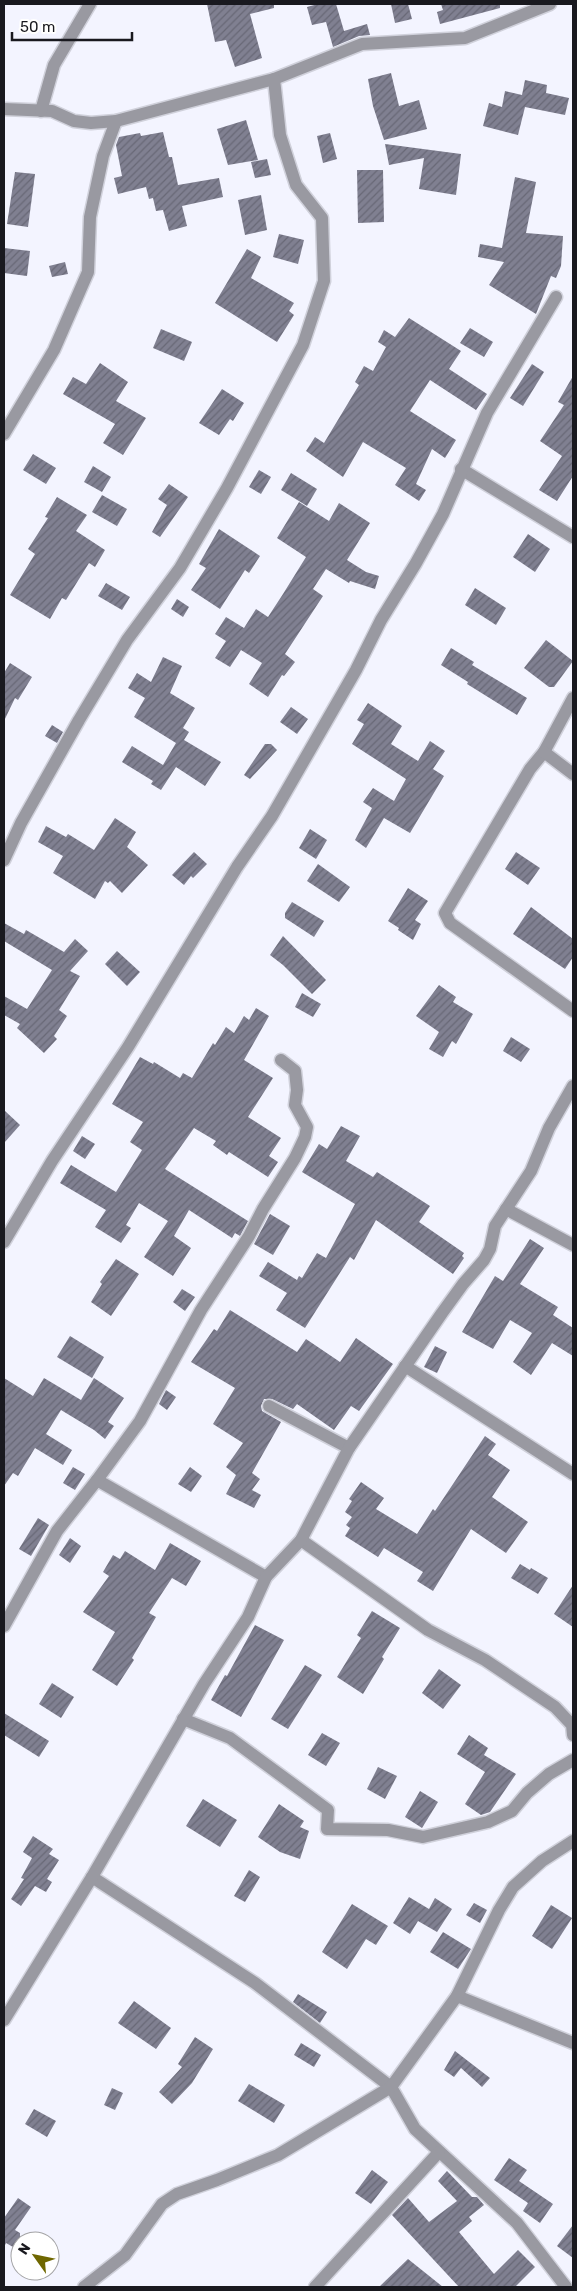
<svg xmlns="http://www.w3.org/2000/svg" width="577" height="2291" viewBox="0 0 577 2291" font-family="Rubik,sans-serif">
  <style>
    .building { fill: url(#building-hatch) }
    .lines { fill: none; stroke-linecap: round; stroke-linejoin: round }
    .minor-casing { stroke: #d0d1db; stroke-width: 15 }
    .minor { stroke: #9999a1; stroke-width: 12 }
  </style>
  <defs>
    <pattern id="building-hatch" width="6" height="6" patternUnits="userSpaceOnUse" patternTransform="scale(1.25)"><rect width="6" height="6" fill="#808091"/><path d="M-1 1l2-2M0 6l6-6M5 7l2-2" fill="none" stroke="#686876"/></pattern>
  </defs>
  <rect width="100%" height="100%" fill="#f3f4ff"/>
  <g class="building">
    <polygon points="207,4 274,4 274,8 250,14 262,58 235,67 226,40 215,42"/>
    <polygon points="318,4 336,4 344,31 367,24 370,35 359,36 333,47 326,22 312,25 307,7"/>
    <polygon points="391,4 408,4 412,19 395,23"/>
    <polygon points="441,4 500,4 500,8 440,24 437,12 443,10"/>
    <polygon points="391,73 399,106 419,100 427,129 384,140 373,106 368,79"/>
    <polygon points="525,80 547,85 546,93 569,98 565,115 525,107 518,135 483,126 489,103 502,107 505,91 522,95"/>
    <polygon points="246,120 258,160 228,165 217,129"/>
    <polygon points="163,132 169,157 172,157 178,185 219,178 223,197 182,206 187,226 169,231 163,210 156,211 153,198 149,199 146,187 118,194 114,178 122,176 116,145 119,137 140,133 141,136"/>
    <polygon points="330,133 337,159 323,163 317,136"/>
    <polygon points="385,144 461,154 456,195 419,189 424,158 389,165"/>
    <polygon points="267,159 271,175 255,178 251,162"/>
    <polygon points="357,170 383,170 384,222 358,223"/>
    <polygon points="15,172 35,174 28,227 7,224"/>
    <polygon points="515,177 536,182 526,233 563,236 561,266 556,278 551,276 536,314 489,285 504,262 478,257 480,244 502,248"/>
    <polygon points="261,195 267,230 245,235 238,200"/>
    <polygon points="279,234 304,240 298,264 273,257"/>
    <polygon points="4,248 30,251 27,276 4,273"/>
    <polygon points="247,249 261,257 251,278 294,303 289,311 294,315 277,342 215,303"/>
    <polygon points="65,262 68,274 52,277 49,266"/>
    <polygon points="409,318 461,351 449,369 487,394 476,410 430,380 410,411 456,440 445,458 432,449 416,484 426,490 419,501 395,485 406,468 363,442 343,477 306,451 315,437 324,443 359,385 355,382 364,366 373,371 386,347 378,342 384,330 395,337"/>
    <polygon points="470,328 493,342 484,357 460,343"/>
    <polygon points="161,329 192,342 184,361 153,348"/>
    <polygon points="100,363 128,382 116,401 146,418 123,455 103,443 115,424 63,394 73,377 86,384"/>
    <polygon points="532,364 544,372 523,406 510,398"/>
    <polygon points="573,376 573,476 557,501 539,490 562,456 540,441 564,405 558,402"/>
    <polygon points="222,389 244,403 233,421 230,419 219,435 199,423"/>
    <polygon points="33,454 56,468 46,484 23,470"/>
    <polygon points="93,466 111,477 102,492 84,482"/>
    <polygon points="259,470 271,477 261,494 249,487"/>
    <polygon points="291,473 317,489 307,506 281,490"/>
    <polygon points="169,484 188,497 160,537 152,532 167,505 158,499"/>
    <polygon points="102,495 127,509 117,526 92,512"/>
    <polygon points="57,497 87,515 76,531 105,550 95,567 89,563 66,600 62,598 50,619 10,595 35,554 28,549 48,518 45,517"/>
    <polygon points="299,502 329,521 339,503 370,523 347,560 366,572 379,576 375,589 350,581 349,583 326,569 313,589 323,596 285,654 295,662 284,676 282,675 268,697 249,684 262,663 241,650 230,667 215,658 226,641 215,634 226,617 244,628 256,609 268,617 283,594 306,557 277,538"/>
    <polygon points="219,529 260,556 249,573 245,570 220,609 191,590 206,568 199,564"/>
    <polygon points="528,534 550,549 535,572 513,557"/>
    <polygon points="106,583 130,597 122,610 98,596"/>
    <polygon points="475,588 506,608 496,625 465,605"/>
    <polygon points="177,599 189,607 183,617 171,609"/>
    <polygon points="546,640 573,661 554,687 549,687 524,668"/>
    <polygon points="451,648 474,662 472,665 527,698 517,715 467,684 468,682 441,665"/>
    <polygon points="163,657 182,666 170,693 195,708 183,728 189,732 184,740 221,762 205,786 176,767 161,790 151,784 153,781 122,762 132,746 163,765 176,743 134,717 145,698 128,688 137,673 151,682"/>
    <polygon points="10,663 32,677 18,700 15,698 4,721 4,673"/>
    <polygon points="368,703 402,726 391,744 418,761 430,741 445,751 433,769 444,776 410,833 384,818 366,848 355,840 372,808 363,802 373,788 394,801 406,779 352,744 364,724 357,720"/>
    <polygon points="291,707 308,719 297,734 280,722"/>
    <polygon points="52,725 63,732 57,743 45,736"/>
    <polygon points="265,744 271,744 277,750 250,779 244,775"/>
    <polygon points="115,818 136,832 127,847 148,865 122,893 110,881 108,883 105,881 95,899 53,873 63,856 38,842 46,826 66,837 68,834 94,850"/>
    <polygon points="310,829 327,840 316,859 299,848"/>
    <polygon points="194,852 207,864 193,878 191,876 184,885 172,875"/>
    <polygon points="516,852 540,868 528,885 505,869"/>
    <polygon points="318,864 350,887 339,902 307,881"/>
    <polygon points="408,888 428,901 415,920 421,924 413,940 398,930 399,928 388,921"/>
    <polygon points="292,902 324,921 314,937 285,918 285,913"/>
    <polygon points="531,907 573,939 573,957 565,969 513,934"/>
    <polygon points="4,923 24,934 26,930 64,952 75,939 88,951 70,971 80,976 59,1010 67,1016 54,1036 57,1039 44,1053 17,1028 20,1024 4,1015 4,996 27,1009 52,970 4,941"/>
    <polygon points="283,936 326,980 312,994 283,965 270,955"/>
    <polygon points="117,951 140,972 127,986 105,964"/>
    <polygon points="439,985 456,997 453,1002 473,1014 456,1044 452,1041 443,1057 429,1049 439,1032 416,1016"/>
    <polygon points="302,993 321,1004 313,1017 295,1007"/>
    <polygon points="256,1008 269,1016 244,1060 273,1078 248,1117 281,1138 269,1156 278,1162 268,1177 229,1152 227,1155 213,1145 216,1141 194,1128 165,1169 248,1221 240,1236 235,1233 232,1238 189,1210 174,1236 191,1248 173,1276 144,1257 168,1221 139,1203 126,1225 131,1228 121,1243 95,1227 106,1210 60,1183 71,1165 116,1192 142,1150 130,1142 143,1122 112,1104 140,1057 153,1064 154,1062 180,1078 183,1073 192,1078 213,1043 215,1045 226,1027 234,1033 244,1016 249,1020"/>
    <polygon points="511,1037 530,1049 521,1062 503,1051"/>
    <polygon points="4,1110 20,1125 4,1143"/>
    <polygon points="341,1126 360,1136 346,1161 373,1177 377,1172 430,1206 419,1222 464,1253 462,1256 464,1258 453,1274 376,1220 354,1260 350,1257 305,1328 276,1310 287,1293 259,1276 268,1262 297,1280 299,1276 302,1278 317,1253 326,1258 355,1204 302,1172 319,1144 327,1149"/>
    <polygon points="82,1136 95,1144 85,1159 73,1151"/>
    <polygon points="270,1214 290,1226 273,1255 254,1244"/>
    <polygon points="530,1239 544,1248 520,1284 558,1307 553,1315 573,1328 573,1356 552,1343 531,1375 513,1362 532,1333 510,1320 493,1349 462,1332 495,1276 503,1281"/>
    <polygon points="116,1259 139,1274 111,1316 91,1302 102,1284 100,1282"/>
    <polygon points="182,1289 195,1297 185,1311 173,1302"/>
    <polygon points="230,1310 297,1352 306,1339 340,1362 356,1338 393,1364 359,1411 351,1406 334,1430 297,1404 293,1409 272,1399 264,1399 261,1406 262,1411 281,1422 252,1473 260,1479 252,1490 261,1495 254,1508 226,1494 236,1475 226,1467 243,1443 213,1424 235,1388 191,1362 214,1329 217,1331"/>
    <polygon points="70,1336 104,1357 92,1378 57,1357"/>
    <polygon points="435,1346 447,1352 437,1373 424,1367"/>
    <polygon points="4,1378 33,1396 44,1378 81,1400 94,1378 124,1398 108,1422 114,1426 105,1439 94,1430 61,1410 46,1434 72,1450 63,1465 35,1448 18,1476 13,1473 4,1486"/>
    <polygon points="166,1390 176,1397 167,1410 159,1404"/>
    <polygon points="485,1436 496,1444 488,1455 510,1470 492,1497 528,1522 506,1553 471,1529 433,1591 417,1581 423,1572 384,1548 378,1557 345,1536 350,1528 346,1525 352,1517 345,1512 352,1501 349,1499 361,1482 384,1498 376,1509 417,1534 433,1509 435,1511"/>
    <polygon points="73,1467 85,1474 75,1490 63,1483"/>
    <polygon points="190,1467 202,1476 191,1492 178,1484"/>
    <polygon points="38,1518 49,1525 31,1556 19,1549"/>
    <polygon points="70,1538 81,1546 70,1563 59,1555"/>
    <polygon points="170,1543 201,1561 186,1586 172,1578 149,1613 156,1617 132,1658 134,1660 117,1686 92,1670 115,1632 83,1612 109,1576 103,1572 113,1555 120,1559 125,1551 155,1570"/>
    <polygon points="520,1564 530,1570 531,1568 548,1578 538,1594 511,1578"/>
    <polygon points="573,1585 573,1627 554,1614"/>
    <polygon points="372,1611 400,1628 382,1657 384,1659 363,1694 337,1677 361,1638 357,1635"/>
    <polygon points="255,1625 284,1640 241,1717 211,1700 225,1675 227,1676"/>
    <polygon points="305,1665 322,1675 288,1729 271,1719"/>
    <polygon points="439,1669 461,1685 443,1709 422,1693"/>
    <polygon points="52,1683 74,1697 61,1718 39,1704"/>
    <polygon points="4,1713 49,1741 39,1757 4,1735"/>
    <polygon points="322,1733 340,1743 326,1766 308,1755"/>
    <polygon points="469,1735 488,1748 484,1755 516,1774 490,1812 481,1815 465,1804 485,1772 457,1754"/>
    <polygon points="378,1767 397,1776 385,1799 367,1789"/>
    <polygon points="420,1791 438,1802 422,1828 405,1817"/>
    <polygon points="203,1799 237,1820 220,1847 186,1826"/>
    <polygon points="279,1804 304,1821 300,1827 309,1831 300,1859 280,1852 258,1837"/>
    <polygon points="33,1836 53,1849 49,1854 59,1860 47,1879 52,1882 46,1892 35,1886 21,1906 11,1899 24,1879 21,1878 32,1858 23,1852"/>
    <polygon points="249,1870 260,1877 245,1902 234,1896"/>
    <polygon points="409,1897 429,1909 435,1898 452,1909 437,1932 418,1921 410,1934 393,1923"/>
    <polygon points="474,1903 487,1910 480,1923 466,1915"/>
    <polygon points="352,1904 388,1926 376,1945 366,1939 347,1969 322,1952"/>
    <polygon points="551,1905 572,1918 552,1949 532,1936"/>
    <polygon points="443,1932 471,1949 458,1969 430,1952"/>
    <polygon points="298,1994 327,2012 320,2023 293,2002"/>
    <polygon points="134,2001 171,2028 156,2049 118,2023"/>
    <polygon points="195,2037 213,2049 192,2083 172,2104 159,2092 182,2067 178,2064"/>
    <polygon points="301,2043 321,2055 314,2067 294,2055"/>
    <polygon points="455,2051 490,2078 482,2087 461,2068 454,2077 444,2070"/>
    <polygon points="249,2084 285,2105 274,2123 238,2101"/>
    <polygon points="112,2088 123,2093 115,2110 104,2105"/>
    <polygon points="34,2109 56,2121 47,2137 25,2124"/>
    <polygon points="509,2158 527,2170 519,2181 553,2204 540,2223 523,2211 528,2203 494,2180"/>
    <polygon points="372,2170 388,2182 371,2204 355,2193"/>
    <polygon points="447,2171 472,2197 477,2197 484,2205 469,2217 472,2221 459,2232 494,2274 518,2250 535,2267 515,2287 459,2287 392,2215 408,2198 429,2222 457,2201 438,2181"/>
    <polygon points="18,2198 31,2207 15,2230 20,2233 20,2251 6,2243 4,2247 4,2218"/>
    <polygon points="573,2225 573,2258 557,2246"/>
    <polygon points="408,2259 443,2287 379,2287"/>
  </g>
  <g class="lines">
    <defs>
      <g id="minor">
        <polyline points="4,109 52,111 74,121 91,123 116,121 274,79 362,44 465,38 550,4"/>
        <polyline points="41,111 54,65 90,4"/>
        <polyline points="4,434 54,350 88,272 90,217 103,156 116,121"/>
        <polyline points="461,469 573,537"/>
        <polyline points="573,698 544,752 530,769 445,913 450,923 573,1011"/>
        <polyline points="544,752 573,774"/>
        <polyline points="4,860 21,823 79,720 127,640 180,568 227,488 303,345 324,281 322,218 296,185 280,135 274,79"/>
        <polyline points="506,1209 573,1245"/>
        <polyline points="4,1242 52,1161 128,1047 237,867 272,816 356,670 381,620 416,563 443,514 487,413 556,297"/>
        <polyline points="405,1366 573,1474"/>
        <polyline points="269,1406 349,1448"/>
        <polyline points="97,1480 266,1577"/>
        <polyline points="301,1540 428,1630 485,1660 555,1707 572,1725 573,1735"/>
        <polyline points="4,1626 57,1531 97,1480 140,1421 201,1310 249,1236 263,1209 295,1158 305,1137 307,1127 295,1105 297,1090 295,1071 281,1060"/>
        <polyline points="183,1719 230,1738 328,1810 327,1829 388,1830 423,1837 488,1822 512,1811 527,1793 549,1774 573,1760"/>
        <polyline points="92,1877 255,1983 391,2087 415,2129 517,2223 566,2287"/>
        <polyline points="457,1996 573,2043"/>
        <polyline points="4,2020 92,1877 204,1684 248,1617 266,1577 301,1540 349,1448 442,1313 463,1284 484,1260 490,1249 495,1226 531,1171 549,1128 573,1086"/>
        <polyline points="84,2287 125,2255 162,2204 177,2194 217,2180 278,2155 391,2087 457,1996 499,1910 513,1887 542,1861 573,1841"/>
        <polyline points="315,2287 439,2152"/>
      </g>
    </defs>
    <use href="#minor" class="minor-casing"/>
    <use href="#minor" class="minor"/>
  </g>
  <rect width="577" height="2291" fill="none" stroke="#19191f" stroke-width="10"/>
  <g transform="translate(35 2256) rotate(303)"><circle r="24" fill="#ffffff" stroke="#a3a3a5"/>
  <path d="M0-4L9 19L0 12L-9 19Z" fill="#6f6700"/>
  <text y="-8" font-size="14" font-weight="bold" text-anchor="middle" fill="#19191f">N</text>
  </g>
  <path d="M12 32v8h120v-8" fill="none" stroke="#19191f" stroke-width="2.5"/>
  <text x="20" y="32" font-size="15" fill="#19191f" stroke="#ffffff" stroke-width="4" paint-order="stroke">50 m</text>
</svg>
